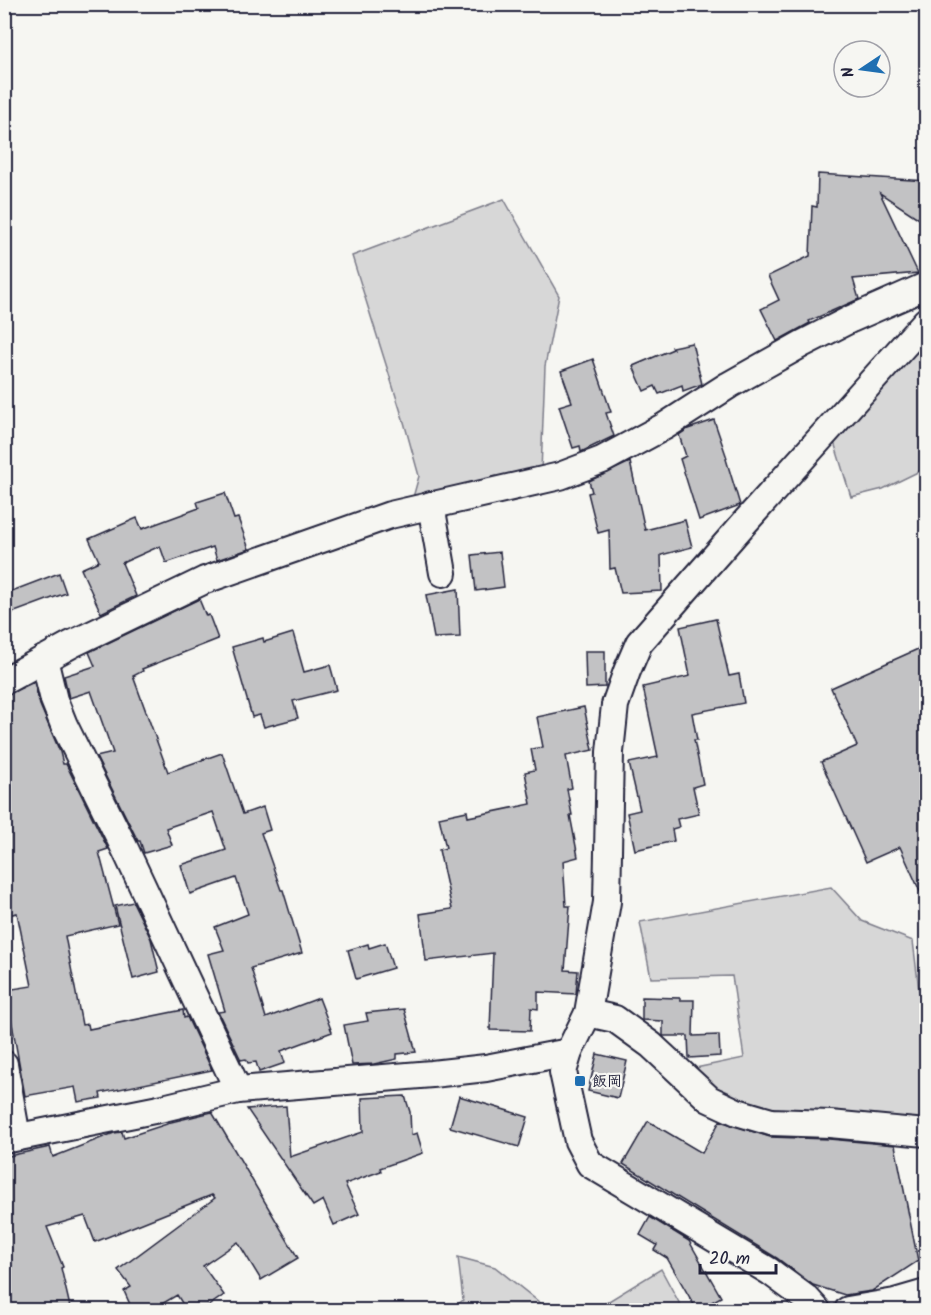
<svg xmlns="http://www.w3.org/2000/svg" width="931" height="1315" viewBox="0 0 931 1315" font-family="Kalam,'Klee One',sans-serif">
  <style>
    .green { fill: #d7d7d7; stroke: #7c7c89; stroke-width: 1.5 }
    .building { fill: #c2c2c4; stroke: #22223b; stroke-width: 1.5 }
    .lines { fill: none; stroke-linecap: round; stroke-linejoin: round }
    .minor-casing { stroke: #22223b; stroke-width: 30 }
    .minor { stroke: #f6f6f2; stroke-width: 26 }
    .poi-dot { fill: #1f6fb2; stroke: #f6f6f2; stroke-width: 2 }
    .labels { text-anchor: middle; stroke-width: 4.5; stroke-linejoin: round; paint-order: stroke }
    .poi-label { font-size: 15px; font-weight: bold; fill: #22223b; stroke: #f6f6f2; text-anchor: start }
  </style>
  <rect width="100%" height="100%" fill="#f6f6f2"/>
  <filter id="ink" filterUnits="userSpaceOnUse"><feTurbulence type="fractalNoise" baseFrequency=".0167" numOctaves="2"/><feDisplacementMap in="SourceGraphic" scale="12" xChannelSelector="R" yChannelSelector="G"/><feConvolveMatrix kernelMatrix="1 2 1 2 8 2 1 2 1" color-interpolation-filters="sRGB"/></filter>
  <g filter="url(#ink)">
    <g class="green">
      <polygon points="504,199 559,296 545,366 541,472 412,501 419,476 404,422 352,256"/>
      <polygon points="926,340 926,468 883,489 851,497 834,442"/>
      <polygon points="831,887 862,921 913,941 919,990 926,996 926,1124 875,1121 744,1104 716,1090 691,1069 744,1058 732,976 651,978 640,922"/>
      <polygon points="458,1257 495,1267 549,1310 452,1310 463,1300"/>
      <polygon points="661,1269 683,1310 594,1310"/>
    </g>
    <g class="building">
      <polygon points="818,174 927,181 927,224 880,193 918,273 853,279 859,299 809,321 810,323 777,341 761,309 779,300 768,276 810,256 812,206 817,207"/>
      <polygon points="692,343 702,384 683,391 682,385 659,394 655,386 644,391 633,366 673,349 672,347"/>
      <polygon points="593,359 611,412 606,413 614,436 581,452 580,446 573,448 559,406 572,402 561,371"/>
      <polygon points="714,420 727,458 726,459 740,505 699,520 680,459 686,456 679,435 688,429"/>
      <polygon points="630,462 645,530 685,520 692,547 661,555 662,591 621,593 615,568 610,569 609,530 598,533 588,493 592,492 589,481"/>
      <polygon points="225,493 234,519 238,518 249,549 217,560 213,547 166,563 160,546 122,563 136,596 101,613 81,569 99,561 89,539 137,518 142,529 199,508 197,502"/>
      <polygon points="500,552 504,587 476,591 472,555"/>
      <polygon points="59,573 66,593 4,616 4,594"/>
      <polygon points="458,589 460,637 434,638 426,595"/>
      <polygon points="199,599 206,616 209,615 218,639 142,669 143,671 133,676 168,772 222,753 243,814 263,807 270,830 261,833 281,890 283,890 302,953 251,968 266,1018 319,998 332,1032 281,1051 285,1063 259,1072 256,1062 248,1063 246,1059 241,1060 218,1012 225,1011 208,954 224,950 215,927 248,914 236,878 190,894 181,865 226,850 213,812 166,828 172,845 144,853 140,841 138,841 96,757 113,753 91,691 69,698 64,676 95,666 89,652"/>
      <polygon points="716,619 729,676 739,674 744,703 692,713 697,740 694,740 703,784 693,787 699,814 677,819 679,827 672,829 674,841 635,850 627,813 640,810 629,763 658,757 643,687 690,676 680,627"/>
      <polygon points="293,633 304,672 330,665 337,690 293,701 298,718 264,727 260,715 252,717 232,647 263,638 264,642"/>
      <polygon points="927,645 927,907 900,847 866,862 821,762 857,746 831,688"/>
      <polygon points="585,651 605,651 605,687 586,688"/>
      <polygon points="34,682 40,705 60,752 63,764 66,764 108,849 99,852 118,924 65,936 82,1025 88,1024 89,1029 183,1010 184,1018 187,1017 212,1070 100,1093 101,1098 78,1102 75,1087 25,1096 6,990 32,986 17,913 4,916 4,696"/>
      <polygon points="584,707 593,750 566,756 572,788 567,789 572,815 570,815 578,857 563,861 566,906 570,906 565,970 578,971 576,994 538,992 538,1009 531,1008 530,1031 490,1030 493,953 426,961 420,914 452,909 439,850 446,848 439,817 467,811 468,817 531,804 525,772 535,770 531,749 543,747 537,717"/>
      <polygon points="133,902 151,939 159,972 133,979 115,906"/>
      <polygon points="385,943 393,968 356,979 348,950 368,944 369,948"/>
      <polygon points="642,997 680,998 680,1000 694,1000 693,1036 719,1035 720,1056 689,1058 688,1036 663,1036 663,1021 642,1020"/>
      <polygon points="404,1009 416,1052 397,1054 397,1059 374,1064 352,1065 344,1025 368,1021 366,1013"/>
      <polygon points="597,1054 627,1061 618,1098 588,1091"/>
      <polygon points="405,1096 410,1112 411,1135 417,1133 423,1153 380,1168 381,1171 345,1184 359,1214 334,1225 323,1200 313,1206 247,1109 286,1106 290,1157 363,1132 362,1098"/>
      <polygon points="459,1096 528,1117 519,1147 450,1127"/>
      <polygon points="212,1112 298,1258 261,1280 238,1242 203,1266 224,1295 201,1311 187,1311 177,1295 150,1311 133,1311 124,1291 131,1287 118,1270 215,1198 212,1195 95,1242 85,1216 47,1227 63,1267 61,1268 71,1311 4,1311 4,1157 50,1147 53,1157 114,1133 122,1132 124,1138 167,1124 167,1123"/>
      <polygon points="648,1121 702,1153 720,1121 770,1137 829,1139 895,1145 918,1261 872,1291 845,1295 813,1285 777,1258 623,1164"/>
      <polygon points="650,1217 689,1241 721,1297 697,1310 667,1258 654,1250 657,1245 640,1235"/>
    </g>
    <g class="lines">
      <defs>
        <g id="minor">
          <polyline points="431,505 443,573"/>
          <polyline points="44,659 54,700 64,725 126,851 238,1090"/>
          <polyline points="4,681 72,644 205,580 390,515 560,476 602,460 665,426 729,385 802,344 851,319 926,286"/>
          <polyline points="588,1013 615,1019 651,1045 709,1099 737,1112 771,1122 830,1124 926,1133"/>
          <polyline points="4,1064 17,1137"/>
          <polyline points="4,1140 159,1109 238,1090 432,1074 486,1068 569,1052"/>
          <polyline points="817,1310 807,1299 769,1271 590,1164 578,1141 563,1072 569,1052 588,1013 607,902 610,752 615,705 627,671 639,643 746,521 926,321"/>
          <polyline points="848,1310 895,1302 926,1293"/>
        </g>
      </defs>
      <use href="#minor" class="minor-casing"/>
      <use href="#minor" class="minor"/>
    </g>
  </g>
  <rect class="poi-dot" x="574" y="1075" width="12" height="12" rx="3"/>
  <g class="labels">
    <g class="poi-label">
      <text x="592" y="1086">飯岡</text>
    </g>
  </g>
  <rect width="931" height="1315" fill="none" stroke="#f6f6f2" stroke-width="24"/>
  <rect x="12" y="12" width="907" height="1291" fill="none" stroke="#22223b" stroke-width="2" filter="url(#ink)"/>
  <g transform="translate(862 69) rotate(257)"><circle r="28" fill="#f6f6f2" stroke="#a1a1a9" stroke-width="1.5"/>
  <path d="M0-4.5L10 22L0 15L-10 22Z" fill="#1f6fb2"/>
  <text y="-9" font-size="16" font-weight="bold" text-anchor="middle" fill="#22223b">N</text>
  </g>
  <path d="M700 1264v9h76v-9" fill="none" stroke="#22223b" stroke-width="3"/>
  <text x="709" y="1264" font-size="18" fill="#22223b" stroke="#f6f6f2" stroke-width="4.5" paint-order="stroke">20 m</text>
</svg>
